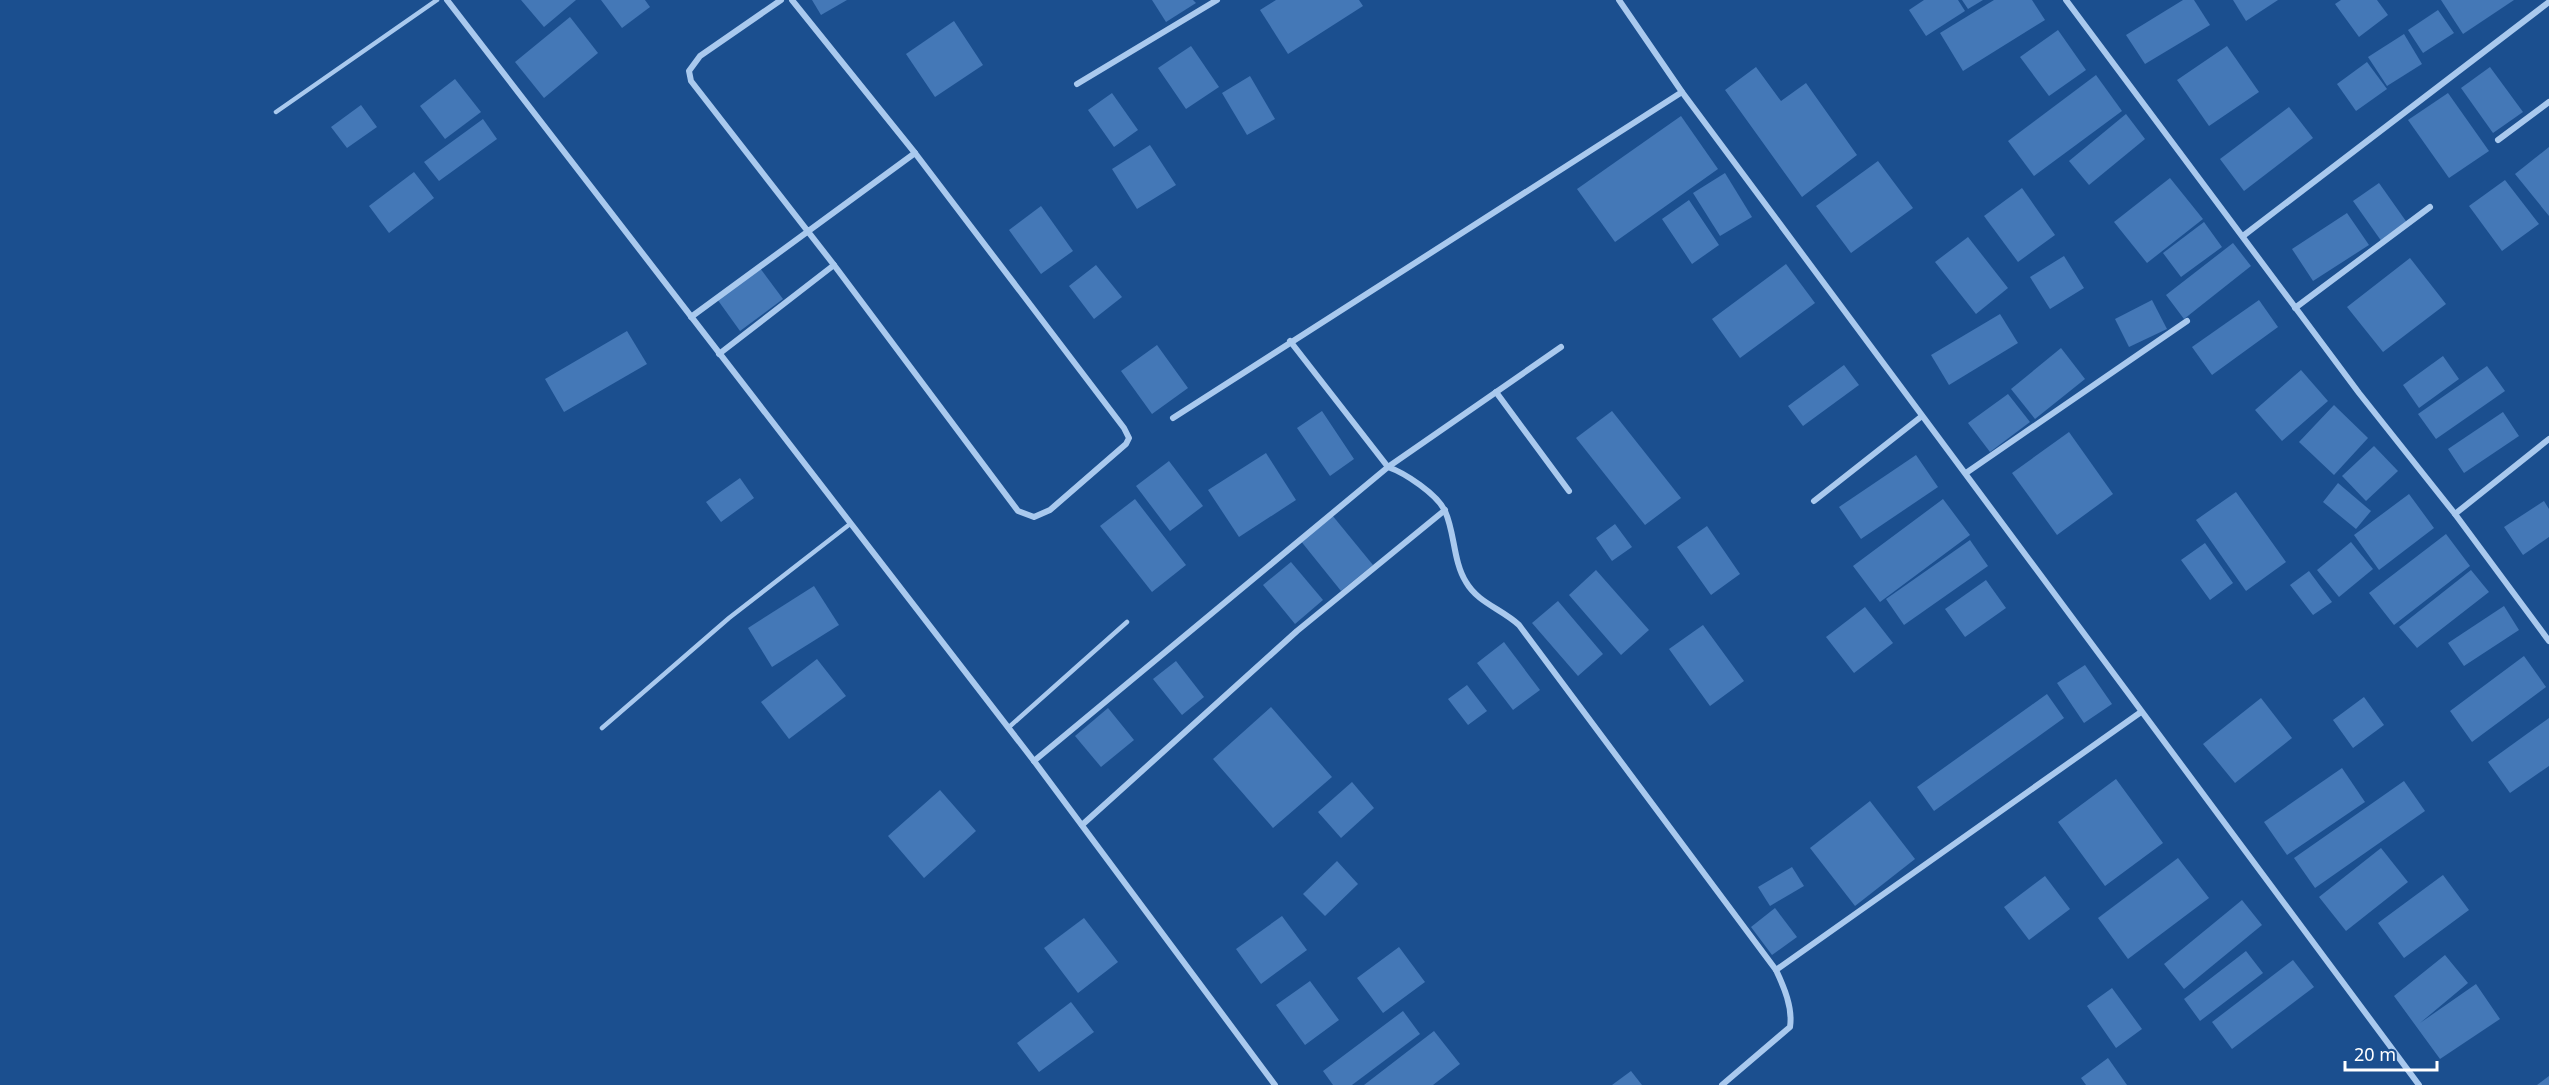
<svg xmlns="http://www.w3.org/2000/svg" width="2549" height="1085" viewBox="0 0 2549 1085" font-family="'Noto Sans',sans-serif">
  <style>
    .building { fill: #4478b7 }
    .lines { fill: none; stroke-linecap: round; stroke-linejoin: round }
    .lane { stroke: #a9c9ee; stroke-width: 4.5 }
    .street { stroke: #a9c9ee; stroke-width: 6 }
  </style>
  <rect width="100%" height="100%" fill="#1b4f8f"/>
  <g class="building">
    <polygon points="521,0 576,0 544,27"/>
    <polygon points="601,0 645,0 650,7 622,28"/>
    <polygon points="812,0 847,0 821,15"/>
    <polygon points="1152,0 1193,0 1196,3 1166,22"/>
    <polygon points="1276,0 1359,0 1363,6 1288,54 1260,10"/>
    <polygon points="1924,0 1958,0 1965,11 1926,36 1909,10"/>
    <polygon points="1962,0 1983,0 1968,9"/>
    <polygon points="1994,0 2032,0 2045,20 1963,71 1940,33"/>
    <polygon points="2183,0 2194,0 2210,25 2145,64 2126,35"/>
    <polygon points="2233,0 2278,0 2246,21"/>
    <polygon points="2341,0 2377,0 2388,15 2359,37 2335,4"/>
    <polygon points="2441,0 2514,0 2463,34"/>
    <polygon points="2438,10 2454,33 2423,53 2408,30"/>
    <polygon points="570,17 598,53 544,98 515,62"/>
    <polygon points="954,21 983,65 935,97 906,54"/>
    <polygon points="2058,30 2086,70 2049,96 2020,57"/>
    <polygon points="2404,34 2422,64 2387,86 2368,57"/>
    <polygon points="1191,46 1219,87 1186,109 1158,68"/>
    <polygon points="2227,46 2259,92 2209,126 2177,80"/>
    <polygon points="2367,62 2387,89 2356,111 2337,84"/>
    <polygon points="1756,67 1781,101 1806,83 1857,155 1802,197 1725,90"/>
    <polygon points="2490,67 2523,112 2493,133 2461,88"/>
    <polygon points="2096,75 2122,111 2034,176 2008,141"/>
    <polygon points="1250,76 1275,119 1247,135 1222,93"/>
    <polygon points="455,79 481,112 445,139 420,106"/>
    <polygon points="1112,93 1138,130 1114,147 1088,110"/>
    <polygon points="2448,93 2489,151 2449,178 2408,120"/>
    <polygon points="361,105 377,127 347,148 331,127"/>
    <polygon points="2289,107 2313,138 2244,191 2220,159"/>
    <polygon points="2126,114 2145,139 2089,185 2069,161"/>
    <polygon points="1681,116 1718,169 1615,242 1577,189"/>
    <polygon points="483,119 497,139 439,181 424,162"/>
    <polygon points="1150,145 1176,185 1137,209 1112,169"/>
    <polygon points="2549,147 2549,216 2515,174"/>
    <polygon points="1878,161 1913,208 1851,253 1816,206"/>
    <polygon points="414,172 434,198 389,233 369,206"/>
    <polygon points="1725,173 1752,217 1720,236 1693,193"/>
    <polygon points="2170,178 2203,219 2147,263 2114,222"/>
    <polygon points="2505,180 2539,224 2502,251 2469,206"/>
    <polygon points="2379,183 2408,224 2382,242 2353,201"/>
    <polygon points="2022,188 2055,235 2018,262 1984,216"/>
    <polygon points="1689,200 1719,245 1692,264 1662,219"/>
    <polygon points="1041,206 1073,251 1041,274 1009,230"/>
    <polygon points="2347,213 2369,245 2313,281 2292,249"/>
    <polygon points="2204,222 2222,247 2181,277 2163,253"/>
    <polygon points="1968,237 2008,288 1976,314 1935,262"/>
    <polygon points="2233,243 2251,266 2184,319 2166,295"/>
    <polygon points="2064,256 2084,288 2050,309 2030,277"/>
    <polygon points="2410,258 2446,304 2383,352 2347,307"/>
    <polygon points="1786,264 1815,303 1740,358 1712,319"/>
    <polygon points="1096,265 1122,297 1094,319 1069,286"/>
    <polygon points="760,268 783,299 740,331 717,299"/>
    <polygon points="2152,300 2167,329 2129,347 2115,319"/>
    <polygon points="2259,300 2278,327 2212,375 2192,347"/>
    <polygon points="2000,314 2018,343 1949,385 1931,355"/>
    <polygon points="627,331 647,364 564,412 545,379"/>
    <polygon points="1157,345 1188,388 1152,414 1121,371"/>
    <polygon points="2061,348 2085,379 2035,419 2011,389"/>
    <polygon points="2443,356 2459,379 2419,408 2403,385"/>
    <polygon points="1844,365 1859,385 1803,426 1788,406"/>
    <polygon points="2487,366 2505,391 2436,439 2418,414"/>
    <polygon points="2301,370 2328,401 2282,441 2255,410"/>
    <polygon points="2008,394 2030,422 1990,452 1968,423"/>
    <polygon points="2334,405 2368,438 2334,475 2299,442"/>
    <polygon points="1322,411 1354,459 1330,476 1297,428"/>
    <polygon points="1612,411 1681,498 1645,525 1576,438"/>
    <polygon points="2503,412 2519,436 2464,473 2448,449"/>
    <polygon points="2069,432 2113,494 2057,535 2012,473"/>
    <polygon points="2374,446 2398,471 2366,501 2342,476"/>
    <polygon points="1266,453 1296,500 1239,537 1208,490"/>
    <polygon points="1916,455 1938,487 1861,539 1839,507"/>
    <polygon points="1169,461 1203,506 1170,531 1136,486"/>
    <polygon points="740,478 754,498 721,522 706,502"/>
    <polygon points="2338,483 2371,511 2356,529 2323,502"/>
    <polygon points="2236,492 2286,562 2246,591 2196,520"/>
    <polygon points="2409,494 2434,528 2379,570 2354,535"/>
    <polygon points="1135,499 1186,565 1152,592 1100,526"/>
    <polygon points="1943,499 1970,535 1880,602 1853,566"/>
    <polygon points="2544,501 2549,509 2549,537 2523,555 2504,527"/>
    <polygon points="1332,515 1373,565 1341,591 1300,540"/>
    <polygon points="1615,524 1632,547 1612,561 1596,538"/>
    <polygon points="1707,526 1740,574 1711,595 1677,547"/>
    <polygon points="2446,534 2470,566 2394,625 2369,593"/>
    <polygon points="1970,540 1988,566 1904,625 1886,599"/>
    <polygon points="2351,542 2373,569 2339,597 2317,570"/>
    <polygon points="2205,543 2233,583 2210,600 2181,560"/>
    <polygon points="1291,562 1323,600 1295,624 1263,585"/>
    <polygon points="1596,570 1649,630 1621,655 1569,595"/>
    <polygon points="2471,570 2489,592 2417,648 2399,627"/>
    <polygon points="2309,571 2332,602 2313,615 2290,585"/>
    <polygon points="1986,580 2006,608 1965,637 1945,609"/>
    <polygon points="814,586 839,625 772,667 748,628"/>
    <polygon points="1558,601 1603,654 1578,676 1532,623"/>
    <polygon points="2504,606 2519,630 2464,666 2448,643"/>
    <polygon points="1865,607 1893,643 1854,673 1826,637"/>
    <polygon points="1703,625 1744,681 1710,706 1669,649"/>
    <polygon points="1504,642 1540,690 1513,710 1477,663"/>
    <polygon points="2524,656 2546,687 2472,742 2450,711"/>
    <polygon points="817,659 846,696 789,739 761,702"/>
    <polygon points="1176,661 1204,697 1182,715 1153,679"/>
    <polygon points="2085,665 2112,704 2084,723 2057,683"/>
    <polygon points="1467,685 1487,711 1468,725 1448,699"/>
    <polygon points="2047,694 2064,718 1934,811 1917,787"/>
    <polygon points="2364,697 2384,725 2353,748 2333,720"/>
    <polygon points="2261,698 2292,738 2235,783 2203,744"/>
    <polygon points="1271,707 1332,777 1273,828 1213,759"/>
    <polygon points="1108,708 1134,740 1101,767 1075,736"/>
    <polygon points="2549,718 2549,766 2510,793 2488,762"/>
    <polygon points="2342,768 2365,802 2287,855 2264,822"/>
    <polygon points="2116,779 2163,843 2105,886 2058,822"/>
    <polygon points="2404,781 2425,811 2315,888 2294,858"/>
    <polygon points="1352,782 1374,808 1341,838 1318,812"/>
    <polygon points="940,790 976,831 924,878 888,836"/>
    <polygon points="1870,801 1915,859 1855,906 1810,848"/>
    <polygon points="2381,848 2408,882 2346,931 2319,897"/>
    <polygon points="2178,858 2209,898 2128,959 2098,918"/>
    <polygon points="1337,861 1358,884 1325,916 1303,894"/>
    <polygon points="1792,867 1804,886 1770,906 1758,887"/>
    <polygon points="2443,875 2469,910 2404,958 2378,923"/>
    <polygon points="2045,876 2070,909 2029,940 2004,907"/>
    <polygon points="2242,900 2262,925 2184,989 2164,964"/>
    <polygon points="1775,908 1797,937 1772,955 1751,927"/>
    <polygon points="1282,916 1307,950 1261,984 1236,949"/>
    <polygon points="1084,918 1118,962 1078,993 1044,948"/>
    <polygon points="1399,947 1425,982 1383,1013 1357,978"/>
    <polygon points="2246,951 2263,973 2200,1021 2184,999"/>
    <polygon points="2445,955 2468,983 2420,1023 2476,984 2500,1019 2440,1059 2394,996"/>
    <polygon points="2293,960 2314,987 2232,1049 2212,1022"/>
    <polygon points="1310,981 1339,1020 1305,1045 1276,1005"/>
    <polygon points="2112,988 2142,1029 2116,1048 2087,1006"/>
    <polygon points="1071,1002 1094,1032 1039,1072 1017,1043"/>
    <polygon points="1403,1011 1420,1034 1352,1085 1333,1085 1323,1071"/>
    <polygon points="1434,1031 1460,1064 1433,1085 1364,1085"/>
    <polygon points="2108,1058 2127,1085 2086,1085 2081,1078"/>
    <polygon points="1631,1071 1642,1085 1612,1085"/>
    <polygon points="2549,1076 2549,1085 2537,1085"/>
  </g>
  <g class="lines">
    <g class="lane">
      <polyline points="276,112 437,0"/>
      <polyline points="602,728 729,618 850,524"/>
      <polyline points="1008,728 1127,622"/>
    </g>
    <g class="street">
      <polyline points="447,0 1034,761 1275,1085"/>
      <polyline points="792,0 915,153"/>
      <polyline points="1619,0 1682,92 2419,1085"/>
      <polyline points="2066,0 2359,393 2455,514 2549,641"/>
      <polyline points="1077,84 1217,0"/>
      <polyline points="2498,140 2549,102"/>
      <polyline points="2243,236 2549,2"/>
      <polyline points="2295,308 2430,207"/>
      <polyline points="691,317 915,153 1124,428 1129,438 1126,444 1050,510 1034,517 1018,511 834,265 691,81 689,71 700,56 781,0"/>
      <path d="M1290 341 1388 467C1405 473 1437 494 1445 511 1455 533 1453 561 1466 582 1478 603 1502 609 1519 625L1776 970C1784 987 1793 1008 1790 1027L1722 1085"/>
      <polyline points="719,354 834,265"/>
      <polyline points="1496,392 1569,491"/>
      <polyline points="1173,418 1682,92"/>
      <polyline points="1966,473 2187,321"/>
      <polyline points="1814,501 1922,416"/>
      <polyline points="2455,514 2549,439"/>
      <polyline points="1034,761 1388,467 1561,347"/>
      <polyline points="1082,825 1297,631 1445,510"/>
      <polyline points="1776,970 2141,712"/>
    </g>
  </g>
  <path d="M2345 1061v9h92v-9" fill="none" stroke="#ffffff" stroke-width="3"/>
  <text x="2354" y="1061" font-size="18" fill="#ffffff" stroke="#1b4f8f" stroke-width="4.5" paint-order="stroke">20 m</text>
</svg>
